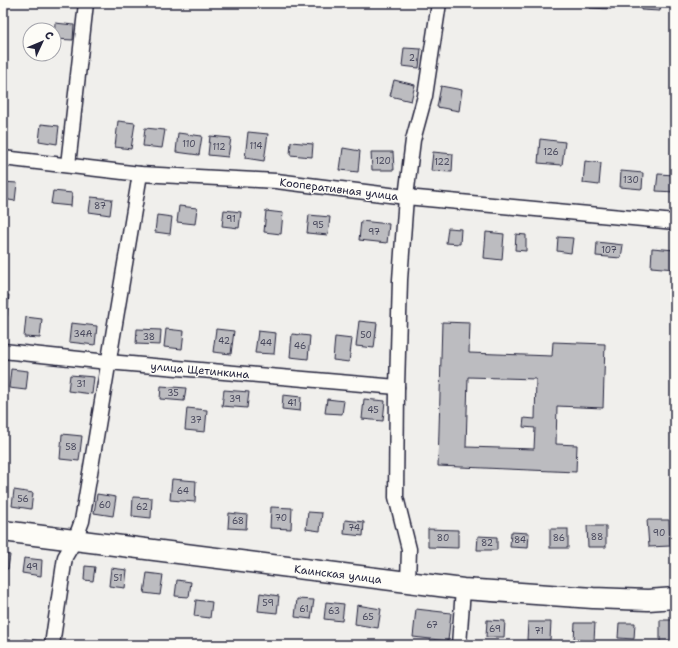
<svg xmlns="http://www.w3.org/2000/svg" width="678" height="648" viewBox="0 0 678 648" font-family="'Shantell Sans',sans-serif">
  <style>
    .building { fill: #bcbcc0; stroke: #22223b; fill-rule: evenodd }
    .lines { fill: none; stroke-linecap: round; stroke-linejoin: round }
    .minor-casing { stroke: #22223b; stroke-width: 17 }
    .secondary-casing { stroke: #22223b; stroke-width: 23 }
    .minor { stroke: #fdfcf7; stroke-width: 14 }
    .secondary { stroke: #fdfcf7; stroke-width: 20 }
    .labels { text-anchor: middle; stroke-width: 3; stroke-linejoin: round; paint-order: stroke }
    .number-label { font-size: 9px; fill: #48485c }
    .street-label { font-size: 11px; fill: #22223b; stroke: #fdfcf7 }
  </style>
  <rect width="100%" height="100%" fill="#f0efec"/>
  <filter id="ink" filterUnits="userSpaceOnUse"><feTurbulence type="fractalNoise" baseFrequency=".025" numOctaves="2"/><feDisplacementMap in="SourceGraphic" scale="8" xChannelSelector="R" yChannelSelector="G"/><feConvolveMatrix kernelMatrix="1 2 1 2 8 2 1 2 1" color-interpolation-filters="sRGB"/></filter>
  <g filter="url(#ink)">
    <g class="building">
      <rect x="503" y="3" width="22" height="3"/>
      <polygon points="591,3 612,3 611,9 590,8"/>
      <polygon points="642,3 660,3 660,11 641,10"/>
      <polygon points="55,23 74,25 73,40 54,39"/>
      <polygon points="404,48 421,49 419,68 402,66"/>
      <polygon points="394,80 415,85 411,101 390,96"/>
      <polygon points="441,86 462,90 459,111 437,107"/>
      <polygon points="118,121 135,123 131,149 115,147"/>
      <polygon points="41,124 59,126 57,144 39,141"/>
      <polygon points="145,128 165,130 162,148 143,146"/>
      <polygon points="248,132 268,134 264,161 245,158"/>
      <polygon points="178,133 202,136 199,155 176,152"/>
      <polygon points="210,136 231,138 228,157 208,155"/>
      <polygon points="540,139 565,142 562,165 538,163"/>
      <polygon points="291,142 313,144 312,157 290,155"/>
      <polygon points="343,148 360,151 358,172 340,170"/>
      <polygon points="371,152 393,152 394,170 372,170"/>
      <polygon points="433,152 453,154 452,172 431,171"/>
      <polygon points="585,161 601,163 599,185 583,183"/>
      <polygon points="621,171 643,173 642,189 620,187"/>
      <polygon points="658,174 675,175 675,192 656,191"/>
      <polygon points="3,182 17,183 15,201 3,199"/>
      <polygon points="53,191 72,193 71,206 51,204"/>
      <polygon points="91,197 112,199 110,215 89,212"/>
      <polygon points="179,206 197,208 195,224 177,222"/>
      <polygon points="224,210 241,212 239,228 222,226"/>
      <polygon points="266,211 283,213 281,234 264,232"/>
      <polygon points="157,215 172,217 170,234 155,232"/>
      <polygon points="309,215 330,217 328,235 307,233"/>
      <polygon points="361,221 389,224 387,243 359,240"/>
      <polygon points="448,228 461,229 460,244 446,243"/>
      <polygon points="486,232 504,234 502,260 484,258"/>
      <polygon points="516,234 526,235 526,251 515,250"/>
      <polygon points="558,237 573,238 571,253 557,251"/>
      <polygon points="597,242 623,245 621,258 596,256"/>
      <polygon points="652,248 675,250 675,269 651,267"/>
      <polygon points="3,295 9,295 7,316 3,316"/>
      <polygon points="26,317 42,319 40,338 24,337"/>
      <polygon points="359,321 377,323 374,348 356,346"/>
      <path d="M442 322 470 323 469 353 552 356 553 342 605 344 603 408 557 406 556 444 577 445 576 472 438 466ZM468 377 536 379 535 419 524 418 523 427 535 428 534 449 466 447Z"/>
      <polygon points="71,323 97,326 95,345 69,342"/>
      <polygon points="137,329 161,330 160,345 136,344"/>
      <polygon points="166,329 184,331 182,349 164,347"/>
      <polygon points="216,329 234,331 231,354 213,352"/>
      <polygon points="258,331 276,333 274,354 255,353"/>
      <polygon points="292,334 310,336 308,359 290,357"/>
      <polygon points="335,337 352,339 349,362 333,360"/>
      <polygon points="11,369 28,371 26,390 9,388"/>
      <polygon points="70,375 94,377 92,394 68,391"/>
      <polygon points="161,386 186,388 184,401 160,399"/>
      <polygon points="224,390 249,392 247,408 222,406"/>
      <polygon points="283,395 301,397 300,411 282,409"/>
      <polygon points="327,399 344,401 342,414 325,413"/>
      <polygon points="364,399 385,401 383,421 362,419"/>
      <polygon points="187,408 207,410 205,432 185,430"/>
      <polygon points="62,434 82,436 79,461 60,459"/>
      <polygon points="172,479 196,481 195,502 170,500"/>
      <polygon points="14,490 33,493 31,509 12,506"/>
      <polygon points="97,494 116,497 113,516 94,513"/>
      <polygon points="133,497 152,498 151,518 132,516"/>
      <polygon points="271,507 292,508 291,529 270,528"/>
      <polygon points="308,512 322,513 320,531 306,529"/>
      <polygon points="229,513 247,515 246,529 228,528"/>
      <polygon points="345,520 364,522 363,536 344,534"/>
      <polygon points="647,520 669,520 670,546 649,547"/>
      <polygon points="587,526 606,526 606,547 588,547"/>
      <polygon points="428,529 458,530 458,548 428,547"/>
      <rect x="550" y="529" width="18" height="19"/>
      <polygon points="511,532 529,533 528,548 510,547"/>
      <polygon points="478,536 497,537 497,550 477,550"/>
      <polygon points="3,554 10,555 8,569 3,568"/>
      <polygon points="24,558 42,560 41,576 22,573"/>
      <polygon points="85,566 95,567 93,581 84,580"/>
      <polygon points="111,568 127,570 125,588 109,586"/>
      <polygon points="147,573 163,575 160,595 144,593"/>
      <polygon points="177,580 191,582 189,597 175,596"/>
      <polygon points="260,593 279,596 277,613 258,611"/>
      <polygon points="297,599 314,600 311,619 295,617"/>
      <polygon points="196,600 212,602 210,618 194,616"/>
      <polygon points="326,602 344,604 342,621 324,619"/>
      <polygon points="357,605 381,609 378,628 355,624"/>
      <polygon points="416,609 451,613 448,641 413,637"/>
      <polygon points="487,620 505,621 504,637 486,637"/>
      <polygon points="660,620 675,620 675,642 660,643"/>
      <polygon points="528,622 551,622 550,640 527,640"/>
      <polygon points="575,623 595,623 594,641 574,640"/>
      <polygon points="619,623 635,623 634,639 618,638"/>
      <polygon points="24,639 42,641 42,645 23,645"/>
    </g>
    <g class="lines">
      <defs>
        <g id="minor">
          <polyline points="3,158 140,174 276,181 406,197 675,222"/>
          <polyline points="68,165 86,3"/>
          <polyline points="3,351 108,362 397,387"/>
          <polyline points="408,583 409,549 396,497 397,387 400,280 406,197 413,140 425,96 439,3"/>
          <polyline points="52,645 65,557 75,540 82,521 140,174"/>
          <polyline points="459,645 463,589"/>
        </g>
        <polyline id="secondary" points="3,531 463,589 593,598 648,600 675,598"/>
      </defs>
      <use href="#minor" class="minor-casing"/>
      <use href="#secondary" class="secondary-casing"/>
      <use href="#minor" class="minor"/>
      <use href="#secondary" class="secondary"/>
    </g>
  </g>
  <g class="labels">
    <g class="number-label">
      <text x="412" y="61">2</text>
      <text x="189" y="147">110</text>
      <text x="256" y="149">114</text>
      <text x="219" y="150">112</text>
      <text x="551" y="155">126</text>
      <text x="383" y="164">120</text>
      <text x="442" y="165">122</text>
      <text x="631" y="183">130</text>
      <text x="100" y="209">87</text>
      <text x="231" y="222">91</text>
      <text x="318" y="228">95</text>
      <text x="374" y="235">97</text>
      <text x="609" y="253">107</text>
      <text x="83" y="337">34А</text>
      <text x="366" y="338">50</text>
      <text x="149" y="340">38</text>
      <text x="224" y="344">42</text>
      <text x="266" y="346">44</text>
      <text x="300" y="349">46</text>
      <text x="81" y="387">31</text>
      <text x="173" y="396">35</text>
      <text x="235" y="402">39</text>
      <text x="292" y="406">41</text>
      <text x="373" y="413">45</text>
      <text x="196" y="423">37</text>
      <text x="71" y="450">58</text>
      <text x="183" y="494">64</text>
      <text x="23" y="502">56</text>
      <text x="105" y="508">60</text>
      <text x="142" y="510">62</text>
      <text x="281" y="521">70</text>
      <text x="238" y="524">68</text>
      <text x="354" y="531">74</text>
      <text x="659" y="536">90</text>
      <text x="597" y="540">88</text>
      <text x="443" y="541">80</text>
      <text x="559" y="541">86</text>
      <text x="520" y="543">84</text>
      <text x="487" y="546">82</text>
      <text x="32" y="570">49</text>
      <text x="118" y="581">51</text>
      <text x="268" y="606">59</text>
      <text x="304" y="612">61</text>
      <text x="334" y="614">63</text>
      <text x="368" y="620">65</text>
      <text x="432" y="628">67</text>
      <text x="495" y="632">69</text>
      <text x="539" y="634">71</text>
    </g>
    <g class="street-label">
      <text transform="translate(339 189) rotate(7)" y="4">Кооперативная улица</text>
      <text transform="translate(200 370) rotate(5)" y="4">улица Щетинкина</text>
      <text transform="translate(338 574) rotate(7)" y="4">Каинская улица</text>
    </g>
  </g>
  <rect width="678" height="648" fill="none" stroke="#fdfcf7" stroke-width="16"/>
  <rect x="8" y="8" width="662" height="632" fill="none" stroke="#22223b" stroke-width="1.5" filter="url(#ink)"/>
  <g transform="translate(42 42) rotate(46)"><circle r="19" fill="#fdfcf7" stroke="#a5a5ac"/>
  <path d="M0-3L7 15L0 10L-7 15Z" fill="#22223b"/>
  <text y="-6" font-size="11" font-weight="bold" text-anchor="middle" fill="#22223b">С</text>
  </g>
</svg>
